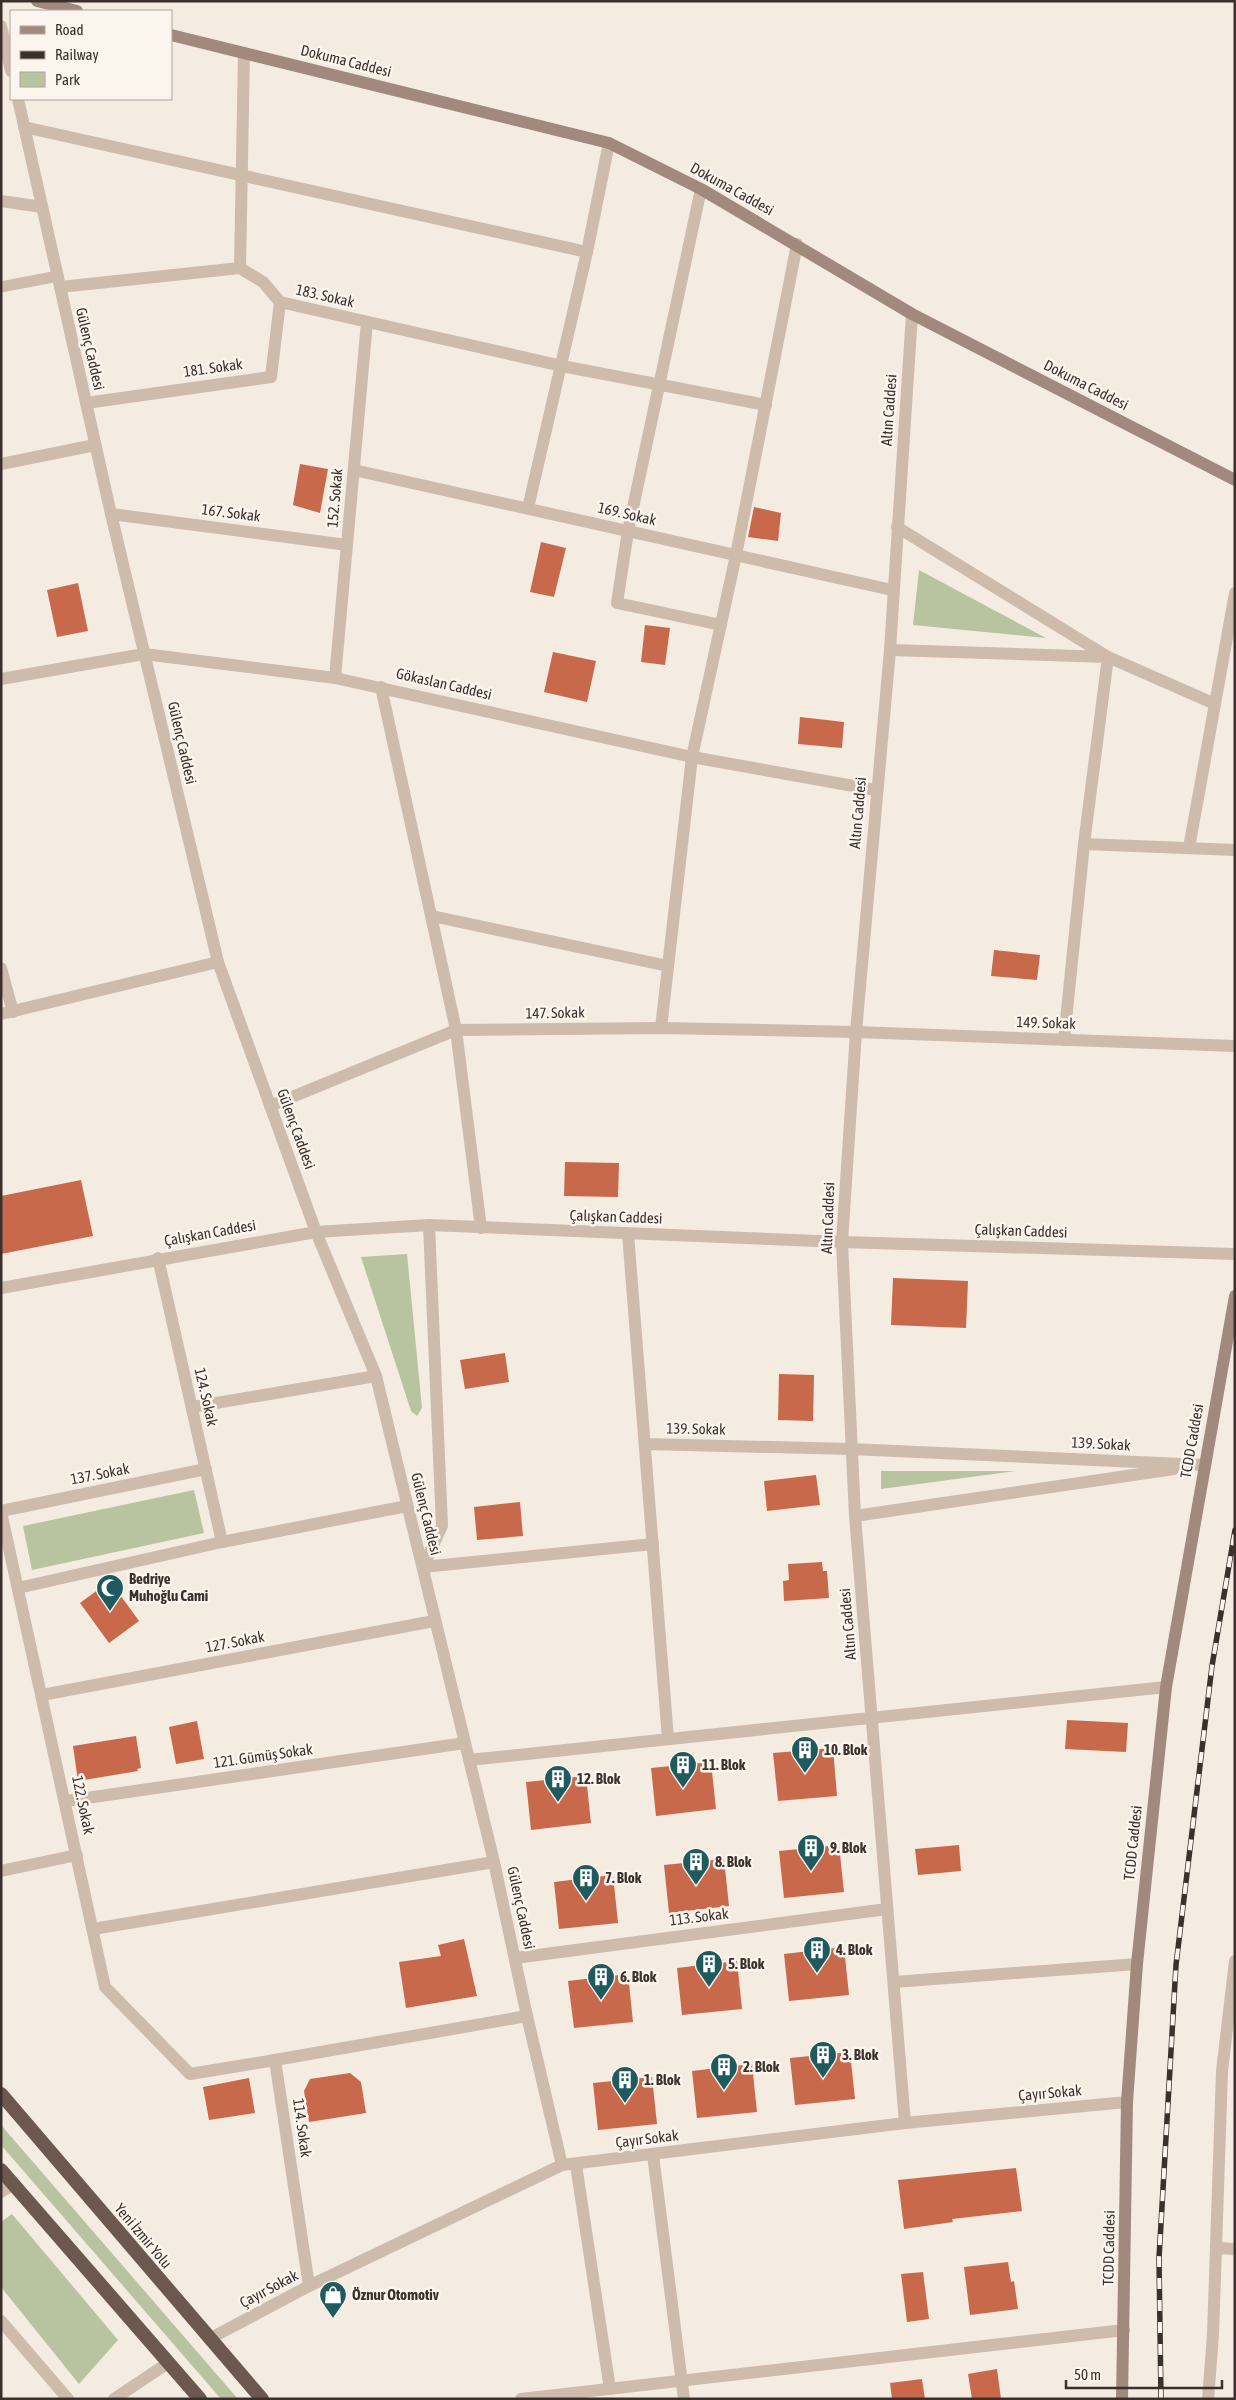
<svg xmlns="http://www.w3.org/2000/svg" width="1236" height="2400" viewBox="0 0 1236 2400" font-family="'Asap Condensed',sans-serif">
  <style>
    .green { fill: #b8c4a0 }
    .building { fill: #c8694b }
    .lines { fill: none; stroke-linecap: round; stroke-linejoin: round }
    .service { stroke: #cdbbac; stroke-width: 11 }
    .minor { stroke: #cdbbac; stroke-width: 12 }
    .secondary { stroke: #a18a7d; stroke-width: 12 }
    .trunk { stroke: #6c584f; stroke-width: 14 }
    .rail-casing { stroke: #3b302b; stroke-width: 5.5 }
    .rail { stroke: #fbf5ee; stroke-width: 4; stroke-dasharray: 11; stroke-linecap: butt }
    .labels { text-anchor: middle; stroke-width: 5; stroke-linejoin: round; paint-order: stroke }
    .street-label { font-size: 15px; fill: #3b302b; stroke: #fbf5ee }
    .poi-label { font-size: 15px; font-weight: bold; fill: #3b302b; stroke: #fbf5ee; text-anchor: start }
  </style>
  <rect width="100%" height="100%" fill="#f4ebe1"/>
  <g class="green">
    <polygon points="919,570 1046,638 913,625"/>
    <polygon points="407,1254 422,1408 417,1416 411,1411 361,1257"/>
    <polygon points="881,1471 1016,1471 881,1489"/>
    <polygon points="194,1490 204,1533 32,1570 23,1526"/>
    <polygon points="1,2125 238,2399 221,2399 1,2145"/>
    <polygon points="12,2214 118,2340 79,2384 1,2287 1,2222"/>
  </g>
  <g class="building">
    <polygon points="300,464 328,469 320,513 293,505"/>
    <polygon points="754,507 781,513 778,541 748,537"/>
    <polygon points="541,542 566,548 554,597 530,592"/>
    <polygon points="78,583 88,631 57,637 47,590"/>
    <polygon points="645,625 670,628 665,665 641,662"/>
    <polygon points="553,652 596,661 587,702 544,692"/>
    <polygon points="800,717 844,722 842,748 798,744"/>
    <polygon points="994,950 1040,955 1037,980 991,976"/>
    <polygon points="565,1162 619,1163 618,1197 564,1196"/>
    <polygon points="81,1180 93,1236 1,1254 1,1196"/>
    <polygon points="893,1278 968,1281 966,1328 891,1325"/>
    <polygon points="505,1353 509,1382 465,1389 460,1360"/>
    <polygon points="779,1374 814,1375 813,1421 778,1420"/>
    <polygon points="816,1475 820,1505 767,1511 764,1481"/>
    <polygon points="520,1502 523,1536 477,1540 474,1507"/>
    <polygon points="822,1562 823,1571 827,1571 829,1598 784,1601 783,1581 789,1580 788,1564"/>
    <polygon points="110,1581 139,1621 109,1643 80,1603"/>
    <polygon points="1067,1720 1128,1723 1126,1752 1065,1749"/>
    <polygon points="197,1721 204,1759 176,1764 169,1727"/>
    <polygon points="136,1736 141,1768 137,1769 138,1771 78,1781 73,1746"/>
    <polygon points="833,1748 837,1796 778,1801 773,1753"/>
    <polygon points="711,1762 716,1809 656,1816 651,1768"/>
    <polygon points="586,1776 591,1823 531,1830 526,1782"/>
    <polygon points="839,1845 844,1892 784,1898 779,1851"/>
    <polygon points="959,1845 961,1871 918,1875 915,1849"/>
    <polygon points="724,1859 729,1906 669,1913 664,1865"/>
    <polygon points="613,1875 618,1923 559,1929 554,1882"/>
    <polygon points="464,1939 477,1996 406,2008 399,1962 441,1956 438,1945"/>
    <polygon points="844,1947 849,1995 789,2001 784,1954"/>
    <polygon points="737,1961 742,2009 682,2015 677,1968"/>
    <polygon points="628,1974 633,2022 574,2028 568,1981"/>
    <polygon points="850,2052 855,2099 795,2105 790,2058"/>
    <polygon points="752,2064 757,2112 697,2118 692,2071"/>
    <polygon points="350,2073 361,2082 366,2113 309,2122 304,2091 310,2079"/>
    <polygon points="652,2077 657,2124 598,2130 593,2083"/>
    <polygon points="249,2078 255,2113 209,2120 203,2087"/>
    <polygon points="1016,2168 1022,2211 952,2219 953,2222 904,2229 898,2180"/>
    <polygon points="1008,2262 1011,2282 1014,2281 1018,2309 970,2315 964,2267"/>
    <polygon points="923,2272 929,2319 907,2322 901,2274"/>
    <polygon points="997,2369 1001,2399 972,2399 968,2374"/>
    <polygon points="922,2379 925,2399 892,2399 890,2383"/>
  </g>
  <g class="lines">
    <polyline class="service" points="1,287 58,276"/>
    <g class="minor">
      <polyline points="1,26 11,71"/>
      <polyline points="18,99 111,514 218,962 316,1232 376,1376 494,1862 527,2016 562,2165"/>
      <polyline points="24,127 587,252"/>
      <polyline points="701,189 628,531 617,603 721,625"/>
      <polyline points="1,201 42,207"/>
      <polyline points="240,268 244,53"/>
      <polyline points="60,287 240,268 263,282 280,302 562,366 766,405"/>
      <polyline points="86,403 271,377 280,302"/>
      <polyline points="1,464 95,445"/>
      <polyline points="354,470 892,590"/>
      <polyline points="528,508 587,252 609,143"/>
      <polyline points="111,514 347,545"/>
      <polyline points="897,527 1108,657 1215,704"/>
      <polyline points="890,650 1108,657 1084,844"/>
      <polyline points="335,678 367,322"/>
      <polyline points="1,679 144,654 335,678 692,757 876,790"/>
      <polyline points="381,687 456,1030 481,1228"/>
      <polyline points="1189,848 1235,593"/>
      <polyline points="432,916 668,966"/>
      <polyline points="1,968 13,1012"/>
      <polyline points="1,1014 218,962"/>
      <polyline points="661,1028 692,757 736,555 797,244"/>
      <polyline points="1064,1040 1084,844 1235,850"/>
      <polyline points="270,1106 456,1030 661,1028 856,1032 1235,1046"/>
      <polyline points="628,1234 668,1739"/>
      <polyline points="158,1258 222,1542"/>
      <polyline points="1,1288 316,1232 429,1225 842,1242 1235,1254"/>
      <polyline points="192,1407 376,1376"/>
      <polyline points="645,1444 851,1449 1204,1465"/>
      <polyline points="1,1511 206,1469"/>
      <polyline points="1,1512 105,1987 190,2074 275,2060 309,2286"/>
      <polyline points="855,1516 1174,1469"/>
      <polyline points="423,1567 442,1526 429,1225"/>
      <polyline points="423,1567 653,1544"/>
      <polyline points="18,1588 222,1542 407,1506"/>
      <polyline points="42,1695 434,1621"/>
      <polyline points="469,1760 1166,1687"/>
      <polyline points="66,1801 465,1743"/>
      <polyline points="1,1871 77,1855"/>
      <polyline points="93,1929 494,1862"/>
      <polyline points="515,1958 887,1909"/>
      <polyline points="894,1982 1137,1964"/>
      <polyline points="275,2060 527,2016"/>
      <polyline points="905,2123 855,1516 842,1242 856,1032 890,650 912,314"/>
      <polyline points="653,2155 684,2399"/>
      <polyline points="576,2165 610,2389"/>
      <polyline points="1,2192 13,2184"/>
      <polyline points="1216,2248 1235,2249"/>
      <polyline points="1,2321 68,2399"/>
      <polyline points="209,2339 309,2286 562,2165 905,2123 1127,2102"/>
      <polyline points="114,2399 168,2363"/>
      <polyline points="521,2399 1124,2330"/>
      <polyline points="1208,2399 1213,2335 1222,2071 1235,1961"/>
    </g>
    <g class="secondary">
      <polyline points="37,1 77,11"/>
      <polyline points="171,35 609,143 701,189 912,314 1235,480"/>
      <polyline points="1122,2399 1127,2102 1137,1964 1166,1687 1235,1296"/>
    </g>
    <g class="trunk">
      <polyline points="1,2094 262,2399"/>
      <polyline points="1,2170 200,2399"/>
    </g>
    <defs>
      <polyline id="rail" points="1161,2399 1159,2258 1176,1965 1212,1666 1235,1530"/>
    </defs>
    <use href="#rail" class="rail-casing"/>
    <use href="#rail" class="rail"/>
  </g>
  <defs>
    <symbol id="mosque-pin" viewBox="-11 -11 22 30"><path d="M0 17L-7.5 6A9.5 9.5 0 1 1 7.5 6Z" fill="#1f5a5e" stroke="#fbf5ee"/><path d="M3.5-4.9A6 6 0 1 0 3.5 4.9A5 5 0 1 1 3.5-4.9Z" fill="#fff"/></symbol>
    <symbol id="building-pin" viewBox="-11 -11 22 30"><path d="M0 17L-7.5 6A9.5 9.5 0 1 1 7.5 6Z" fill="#1f5a5e" stroke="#fbf5ee"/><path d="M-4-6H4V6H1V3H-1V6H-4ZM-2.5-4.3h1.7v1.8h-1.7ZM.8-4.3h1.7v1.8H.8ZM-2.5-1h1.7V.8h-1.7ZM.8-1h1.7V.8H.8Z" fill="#fff"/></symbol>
    <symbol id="shop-pin" viewBox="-11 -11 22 30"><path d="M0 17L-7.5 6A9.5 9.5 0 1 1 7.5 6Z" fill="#1f5a5e" stroke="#fbf5ee"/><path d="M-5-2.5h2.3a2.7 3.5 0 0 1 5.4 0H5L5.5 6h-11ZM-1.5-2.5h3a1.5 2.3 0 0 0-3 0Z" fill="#fff"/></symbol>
  </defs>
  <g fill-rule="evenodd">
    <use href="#mosque-pin" x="94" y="1572" width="32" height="43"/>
    <use href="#building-pin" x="789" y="1734" width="32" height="43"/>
    <use href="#building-pin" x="667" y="1749" width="32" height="43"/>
    <use href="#building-pin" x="542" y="1763" width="32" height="43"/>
    <use href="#building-pin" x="795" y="1832" width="32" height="43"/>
    <use href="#building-pin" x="680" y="1846" width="32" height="43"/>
    <use href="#building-pin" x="570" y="1862" width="32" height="43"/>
    <use href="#building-pin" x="801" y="1934" width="32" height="43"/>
    <use href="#building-pin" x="693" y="1948" width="32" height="43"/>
    <use href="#building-pin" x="585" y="1961" width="32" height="43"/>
    <use href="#building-pin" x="807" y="2039" width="32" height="43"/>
    <use href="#building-pin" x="708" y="2051" width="32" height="43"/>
    <use href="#building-pin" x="609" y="2064" width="32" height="43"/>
    <use href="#shop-pin" x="317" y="2279" width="32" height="43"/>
  </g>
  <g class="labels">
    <g class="street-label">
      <text transform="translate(346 61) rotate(14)" y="5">Dokuma Caddesi</text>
      <text transform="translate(732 189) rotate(29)" y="5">Dokuma Caddesi</text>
      <text transform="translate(325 296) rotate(13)" y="5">183. Sokak</text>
      <text transform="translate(90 349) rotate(77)" y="5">Gülenç Caddesi</text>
      <text transform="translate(213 368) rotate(-8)" y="5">181. Sokak</text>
      <text transform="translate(1086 385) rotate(27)" y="5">Dokuma Caddesi</text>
      <text transform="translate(889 410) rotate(-86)" y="5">Altın Caddesi</text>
      <text transform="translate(335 498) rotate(-85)" y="5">152. Sokak</text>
      <text transform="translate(231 513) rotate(7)" y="5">167. Sokak</text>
      <text transform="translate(627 514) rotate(13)" y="5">169. Sokak</text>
      <text transform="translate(444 684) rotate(13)" y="5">Gökaslan Caddesi</text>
      <text transform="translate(182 743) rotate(77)" y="5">Gülenç Caddesi</text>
      <text transform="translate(858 813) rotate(-85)" y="5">Altın Caddesi</text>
      <text transform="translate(555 1013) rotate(-1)" y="5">147. Sokak</text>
      <text transform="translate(1046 1023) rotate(2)" y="5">149. Sokak</text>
      <text transform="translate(296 1129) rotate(70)" y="5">Gülenç Caddesi</text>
      <text transform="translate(616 1217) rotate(2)" y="5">Çalışkan Caddesi</text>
      <text transform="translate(828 1218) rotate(-88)" y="5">Altın Caddesi</text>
      <text transform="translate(1021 1231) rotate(2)" y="5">Çalışkan Caddesi</text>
      <text transform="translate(210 1233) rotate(-10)" y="5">Çalışkan Caddesi</text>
      <text transform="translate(206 1397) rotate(77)" y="5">124. Sokak</text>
      <text transform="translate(696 1429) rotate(1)" y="5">139. Sokak</text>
      <text transform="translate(1192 1441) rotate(-80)" y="5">TCDD Caddesi</text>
      <text transform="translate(1101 1444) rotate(3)" y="5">139. Sokak</text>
      <text transform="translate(100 1474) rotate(-11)" y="5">137. Sokak</text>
      <text transform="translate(426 1514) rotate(76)" y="5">Gülenç Caddesi</text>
      <text transform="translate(848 1624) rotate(-95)" y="5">Altın Caddesi</text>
      <text transform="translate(235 1642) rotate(-11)" y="5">127. Sokak</text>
      <text transform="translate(263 1756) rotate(-8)" y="5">121. Gümüş Sokak</text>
      <text transform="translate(83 1805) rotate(78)" y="5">122. Sokak</text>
      <text transform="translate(1133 1843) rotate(-84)" y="5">TCDD Caddesi</text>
      <text transform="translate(521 1908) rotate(78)" y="5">Gülenç Caddesi</text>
      <text transform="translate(699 1917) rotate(-7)" y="5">113. Sokak</text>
      <text transform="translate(1050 2093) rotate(-5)" y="5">Çayır Sokak</text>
      <text transform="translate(302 2128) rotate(82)" y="5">114. Sokak</text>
      <text transform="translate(647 2139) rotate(-7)" y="5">Çayır Sokak</text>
      <text transform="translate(143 2236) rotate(50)" y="5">Yeni İzmir Yolu</text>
      <text transform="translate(1109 2248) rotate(-89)" y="5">TCDD Caddesi</text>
      <text transform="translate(269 2289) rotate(-28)" y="5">Çayır Sokak</text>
    </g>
    <g class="poi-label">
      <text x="129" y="1584">Bedriye<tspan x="129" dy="17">Muhoğlu Cami</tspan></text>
      <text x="824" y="1755">10. Blok</text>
      <text x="702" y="1770">11. Blok</text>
      <text x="577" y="1784">12. Blok</text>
      <text x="830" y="1853">9. Blok</text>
      <text x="715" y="1867">8. Blok</text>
      <text x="605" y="1883">7. Blok</text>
      <text x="836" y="1955">4. Blok</text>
      <text x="728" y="1969">5. Blok</text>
      <text x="620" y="1982">6. Blok</text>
      <text x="842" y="2060">3. Blok</text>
      <text x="743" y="2072">2. Blok</text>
      <text x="644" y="2085">1. Blok</text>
      <text x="352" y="2300">Öznur Otomotiv</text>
    </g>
  </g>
  <rect width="1236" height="2400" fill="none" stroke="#3b302b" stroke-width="5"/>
  <rect x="10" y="10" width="162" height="90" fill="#fbf5ee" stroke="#aea6a0"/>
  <rect x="20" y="26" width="25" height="8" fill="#a18a7d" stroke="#aea6a0"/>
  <text x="55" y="35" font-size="15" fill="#3b302b">Road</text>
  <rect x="20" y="51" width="25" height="8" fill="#3b302b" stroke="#aea6a0"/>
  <text x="55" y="60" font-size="15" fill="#3b302b">Railway</text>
  <rect x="20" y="72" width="25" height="15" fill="#b8c4a0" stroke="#aea6a0"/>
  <text x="55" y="85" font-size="15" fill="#3b302b">Park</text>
  <path d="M1066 2380v8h156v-8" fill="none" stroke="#3b302b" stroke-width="2.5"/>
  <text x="1074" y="2380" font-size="15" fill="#3b302b" stroke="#fbf5ee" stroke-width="4" paint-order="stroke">50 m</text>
</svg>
